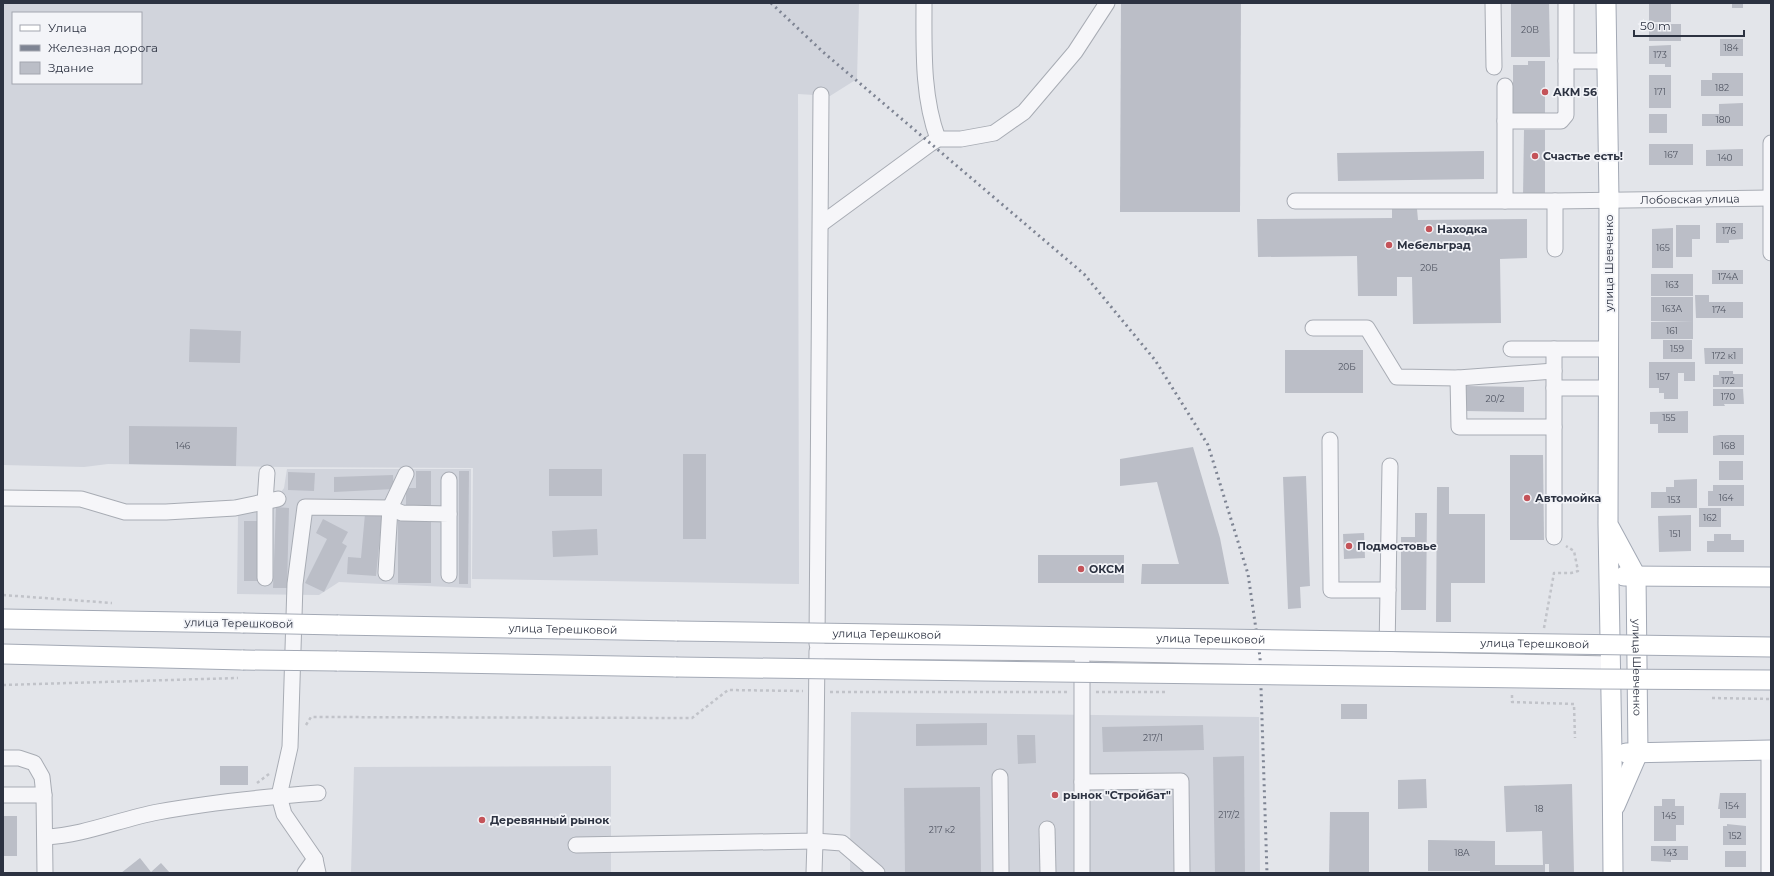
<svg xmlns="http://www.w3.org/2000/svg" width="1774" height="876" viewBox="0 0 1774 876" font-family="Montserrat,sans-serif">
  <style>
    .built { fill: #d1d4dc; fill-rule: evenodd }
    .building { fill: #bbbec7 }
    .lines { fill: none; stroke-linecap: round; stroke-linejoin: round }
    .minor-casing { stroke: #a8acb4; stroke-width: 17 }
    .major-casing { stroke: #a3a9b5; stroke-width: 21 }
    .path { stroke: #c1c3c9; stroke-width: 2.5; stroke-dasharray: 3 3; stroke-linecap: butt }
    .minor { stroke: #f6f6f9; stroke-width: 15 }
    .major { stroke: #fff; stroke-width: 19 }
    .rail { stroke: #7e8493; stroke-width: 3; stroke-dasharray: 2 4; stroke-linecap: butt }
    .major-bridge-casing { stroke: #a3a9b5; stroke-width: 21; stroke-linecap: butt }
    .path-bridge { stroke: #c1c3c9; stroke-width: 2.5; stroke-dasharray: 3 3; stroke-linecap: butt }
    .major-bridge { stroke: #fff; stroke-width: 19 }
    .poi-dot { fill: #c45359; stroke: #f3f4f8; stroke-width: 1.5 }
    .labels { text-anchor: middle; stroke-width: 3.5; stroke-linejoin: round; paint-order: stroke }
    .number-label { font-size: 9px; fill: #505562 }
    .poi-label { font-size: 11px; font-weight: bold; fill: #2c3241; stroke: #f3f4f8; text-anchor: start }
    .street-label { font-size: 11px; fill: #2c3241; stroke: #f3f4f8 }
  </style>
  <rect width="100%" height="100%" fill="#e3e5ea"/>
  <g class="built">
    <path d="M3 3H859L857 79 830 96 798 94 799 584 472 579 473 468 283 467 108 464 84 467 3 465ZM13 13H141V83H13Z"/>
    <polygon points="287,469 471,469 471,588 339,582 319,595 237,594 238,515 268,509 284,488"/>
    <polygon points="851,712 1259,717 1260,873 850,873"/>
    <polygon points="611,766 611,873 351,873 354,767"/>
  </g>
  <g class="building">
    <polygon points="1121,3 1241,3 1240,212 1120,212"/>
    <polygon points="1511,3 1549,3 1550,57 1511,57"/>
    <rect x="1649" y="3" width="22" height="19"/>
    <rect x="1732" y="3" width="11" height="5"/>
    <rect x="1649" y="24" width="32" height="17"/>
    <rect x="1720" y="39" width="23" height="17"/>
    <polygon points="1671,45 1671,67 1665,67 1665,64 1649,64 1649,46"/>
    <polygon points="1528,61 1545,61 1545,115 1513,115 1513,65 1528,65"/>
    <polygon points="1712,73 1743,73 1743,96 1701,96 1701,80 1712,80"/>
    <rect x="1649" y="75" width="22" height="33"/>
    <polygon points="1743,103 1743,126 1702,126 1702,114 1719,114 1719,104"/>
    <rect x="1649" y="114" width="18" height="19"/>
    <polygon points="1524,130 1545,130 1545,197 1523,197"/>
    <rect x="1649" y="144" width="44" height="21"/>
    <polygon points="1743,149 1743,166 1706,166 1706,150"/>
    <polygon points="1484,151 1484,179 1338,181 1337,153"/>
    <polygon points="1392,209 1417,209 1418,220 1527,219 1527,258 1500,259 1501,323 1413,324 1412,277 1397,277 1397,296 1358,296 1357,256 1258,257 1257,219 1392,218"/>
    <polygon points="1716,223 1743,223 1743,239 1729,240 1729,243 1716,243"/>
    <polygon points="1676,225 1700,225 1700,239 1692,239 1692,257 1676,257"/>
    <polygon points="1673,228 1673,268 1652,268 1652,229"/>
    <rect x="1712" y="270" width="31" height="14"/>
    <rect x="1651" y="274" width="42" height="22"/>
    <polygon points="1695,295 1709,295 1709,302 1743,302 1743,318 1696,318"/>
    <polygon points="1651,297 1693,297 1693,322 1651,321"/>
    <rect x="1651" y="322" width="42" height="17"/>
    <polygon points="190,329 241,331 240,363 189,362"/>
    <rect x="1663" y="340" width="29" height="19"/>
    <polygon points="1704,348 1743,348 1743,364 1705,364"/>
    <rect x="1285" y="350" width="78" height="43"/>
    <polygon points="1649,362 1695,362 1695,381 1684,381 1684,373 1678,373 1678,399 1664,399 1664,393 1659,393 1659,388 1649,388"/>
    <polygon points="1719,371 1733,371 1733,374 1743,374 1743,387 1713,387 1713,375 1719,375"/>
    <polygon points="1466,386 1524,387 1524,412 1466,411"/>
    <polygon points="1713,389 1743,389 1744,404 1724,404 1725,406 1713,406"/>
    <polygon points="1688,411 1688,433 1658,433 1658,424 1650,424 1650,412"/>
    <polygon points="129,426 237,427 236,466 129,464"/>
    <polygon points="1720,435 1744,435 1744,455 1713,455 1713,436"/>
    <polygon points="1193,447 1220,538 1229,584 1141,584 1142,564 1179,564 1157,482 1120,486 1120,459"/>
    <rect x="683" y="454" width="23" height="85"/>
    <polygon points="1510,455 1543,455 1544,540 1510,540"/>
    <rect x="1719" y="461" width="24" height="19"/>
    <rect x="549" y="469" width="53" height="27"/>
    <polygon points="416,471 431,471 431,505 406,505 406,488 416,488"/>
    <polygon points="459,471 469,471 468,584 459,584"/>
    <polygon points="288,472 315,473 314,491 288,490"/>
    <polygon points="393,475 394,489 334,492 334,477"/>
    <polygon points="1306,476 1310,586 1300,587 1301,608 1288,609 1283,477"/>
    <polygon points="1697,479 1697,508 1651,508 1651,492 1666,492 1666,487 1674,487 1674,480"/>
    <polygon points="1713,485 1744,485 1744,506 1708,506 1708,491 1713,491"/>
    <polygon points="1437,487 1449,487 1449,514 1485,514 1485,583 1451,583 1451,622 1436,622"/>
    <polygon points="276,507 289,508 287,588 273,588"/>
    <rect x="1699" y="508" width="22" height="19"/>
    <polygon points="1415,513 1427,513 1426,610 1401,610 1401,537 1415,537"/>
    <polygon points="365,514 382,515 376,576 347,574 348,557 361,558"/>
    <polygon points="1691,515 1691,551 1659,552 1658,516"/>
    <polygon points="323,519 348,532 342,543 347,546 324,592 305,583 327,539 316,533"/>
    <rect x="398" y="520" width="33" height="63"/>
    <rect x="244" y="521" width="14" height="60"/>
    <polygon points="597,529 598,555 553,557 552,531"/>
    <polygon points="1364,533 1365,558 1344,559 1343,534"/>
    <polygon points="1714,534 1731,534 1731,540 1744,540 1744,552 1707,552 1707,541 1714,541"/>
    <rect x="1038" y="555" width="86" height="28"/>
    <rect x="1341" y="704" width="26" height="15"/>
    <polygon points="987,723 987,745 916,746 916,724"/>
    <polygon points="1203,725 1204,750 1103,752 1102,727"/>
    <polygon points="1017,735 1035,735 1036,763 1018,764"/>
    <polygon points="1244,756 1245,873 1215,873 1213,757"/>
    <rect x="220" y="766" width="28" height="19"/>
    <polygon points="1426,779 1427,808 1398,809 1398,780"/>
    <polygon points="1572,784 1574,873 1549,873 1549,864 1545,864 1545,873 1480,873 1480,871 1428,871 1428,840 1495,841 1495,865 1543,865 1542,831 1506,832 1504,786"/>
    <polygon points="980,787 981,873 905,873 904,788"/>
    <polygon points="1720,793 1746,793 1746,818 1720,818 1720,809 1718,809"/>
    <polygon points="1662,799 1675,799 1675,806 1684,806 1684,825 1676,825 1676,841 1654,841 1654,806 1662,806"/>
    <polygon points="1330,812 1369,812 1369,873 1329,873"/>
    <rect x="3" y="816" width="14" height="40"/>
    <polygon points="1727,824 1746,826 1746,845 1723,845 1723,826 1727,826"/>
    <polygon points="1651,846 1688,846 1688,860 1671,860 1671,862 1651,861"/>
    <rect x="1725" y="851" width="21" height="16"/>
    <polygon points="140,858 151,872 161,863 170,873 121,873"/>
  </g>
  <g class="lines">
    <defs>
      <g id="minor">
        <path d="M924 3C924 48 922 96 938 139"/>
        <polyline points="1493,3 1494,67"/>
        <polyline points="1566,61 1606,61"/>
        <polyline points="1505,86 1505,201"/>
        <polyline points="1505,121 1561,121 1566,115 1566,3"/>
        <polyline points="1771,143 1771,253"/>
        <path id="s1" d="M1295 201H1555L1771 198"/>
        <polyline points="1555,201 1555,249"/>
        <polyline points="821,224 930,144 938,139 961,139 994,133 1024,112 1075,52 1107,3"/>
        <polyline points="1313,328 1367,328 1397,377 1458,378 1554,371"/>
        <polyline points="1511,349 1609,349"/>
        <polyline points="1458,378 1459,427 1554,427 1554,349"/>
        <polyline points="1554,388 1609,388"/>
        <polyline points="1554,427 1554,537"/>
        <polyline points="1330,440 1331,590 1388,590"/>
        <polyline points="3,498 81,499 125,512 166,512 235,508 278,499"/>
        <polyline points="449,514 449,480"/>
        <polyline points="386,573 390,508 406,474"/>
        <polyline points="265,578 265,502 267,473"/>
        <polyline points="817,644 821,95"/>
        <polyline points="1387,652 1390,466"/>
        <polyline points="1769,750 1769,873"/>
        <polyline points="3,758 19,758 34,763 42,777 44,795 45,873"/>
        <polyline points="1000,777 1001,873"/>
        <polyline points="1082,782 1181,781 1182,873"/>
        <polyline points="3,795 44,795"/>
        <polyline points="1047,829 1048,873"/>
        <path d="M46 837C85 835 120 819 158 812 211 802 265 797 318 793"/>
        <polyline points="576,845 815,841 817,651 1082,653 1611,664"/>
        <polyline points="305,873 315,859"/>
        <polyline points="318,873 315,859 284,814 279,796 290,747 295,584 305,507 390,508 402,513 449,514 449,575"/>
        <polyline points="814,873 815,841 842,843 877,873"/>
        <polyline points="1082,873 1082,662"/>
      </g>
      <g id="major">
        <polyline points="1606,3 1609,200 1608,524 1612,754 1613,873"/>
        <path id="s2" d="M1610 528 1636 576 1638 753 1615 806"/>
        <polyline points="1624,576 1771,577"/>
        <polyline points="3,619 243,623"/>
        <path id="s3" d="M338 625 677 631"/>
        <polyline points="3,654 243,660"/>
        <polyline points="337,661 676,667"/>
        <polyline points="1626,753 1771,750"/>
      </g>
    </defs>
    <use href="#minor" class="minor-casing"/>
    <use href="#major" class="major-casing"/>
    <g class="path">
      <polyline points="3,595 112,603"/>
      <polyline points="1544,628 1554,573 1571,573 1578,571 1574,551 1566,546"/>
      <polyline points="3,685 238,678"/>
      <polyline points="830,692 1069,692"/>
      <polyline points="1096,692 1167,692"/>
      <polyline points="1512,695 1512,702 1574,704 1575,738"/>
      <polyline points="306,725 311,717 692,718 728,690 803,691"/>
      <polyline points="257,783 269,774"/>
    </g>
    <use href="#minor" class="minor"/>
    <use href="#major" class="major"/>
    <polyline class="rail" points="771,3 823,52 1084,274 1155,360 1208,445 1248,574 1260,657 1267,873"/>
    <defs>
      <g id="major-bridge">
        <polyline points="243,623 338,625"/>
        <path id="s4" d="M677 631 1771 647"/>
        <polyline points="243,660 337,661"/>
        <polyline points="676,667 1597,679 1771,680"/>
      </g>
    </defs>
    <use href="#major-bridge" class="major-bridge-casing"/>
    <polyline class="path-bridge" points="1712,698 1771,699"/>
    <use href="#major-bridge" class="major-bridge"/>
  </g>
  <g class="poi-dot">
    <circle cx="1545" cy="92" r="4"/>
    <circle cx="1535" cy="156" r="4"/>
    <circle cx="1429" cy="229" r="4"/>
    <circle cx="1389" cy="245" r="4"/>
    <circle cx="1527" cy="498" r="4"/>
    <circle cx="1349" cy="546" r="4"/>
    <circle cx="1081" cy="569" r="4"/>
    <circle cx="1055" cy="795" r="4"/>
    <circle cx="482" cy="820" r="4"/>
  </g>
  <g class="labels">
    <g class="number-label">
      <text x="1530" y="33">20В</text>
      <text x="1731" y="51">184</text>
      <text x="1660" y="58">173</text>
      <text x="1722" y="91">182</text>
      <text x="1660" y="95">171</text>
      <text x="1723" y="123">180</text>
      <text x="1671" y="158">167</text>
      <text x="1725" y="161">140</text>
      <text x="1729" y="234">176</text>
      <text x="1663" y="251">165</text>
      <text x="1429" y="271">20Б</text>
      <text x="1728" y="280">174А</text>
      <text x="1672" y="288">163</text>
      <text x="1672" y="312">163А</text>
      <text x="1719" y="313">174</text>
      <text x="1672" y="334">161</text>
      <text x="1677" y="352">159</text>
      <text x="1724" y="359">172 к1</text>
      <text x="1347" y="370">20Б</text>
      <text x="1663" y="380">157</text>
      <text x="1728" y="384">172</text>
      <text x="1728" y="400">170</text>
      <text x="1495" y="402">20/2</text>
      <text x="1669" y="421">155</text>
      <text x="183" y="449">146</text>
      <text x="1728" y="449">168</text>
      <text x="1726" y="501">164</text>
      <text x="1674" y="503">153</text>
      <text x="1710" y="521">162</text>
      <text x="1675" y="537">151</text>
      <text x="1153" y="741">217/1</text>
      <text x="1732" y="809">154</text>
      <text x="1539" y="812">18</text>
      <text x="1229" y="818">217/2</text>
      <text x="1669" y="819">145</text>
      <text x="942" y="833">217 к2</text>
      <text x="1735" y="839">152</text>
      <text x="1462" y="856">18А</text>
      <text x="1670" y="856">143</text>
    </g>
    <g class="poi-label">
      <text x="1553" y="96">АКМ 56</text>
      <text x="1543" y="160">Счастье есть!</text>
      <text x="1437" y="233">Находка</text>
      <text x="1397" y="249">Мебельград</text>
      <text x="1535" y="502">Автомойка</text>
      <text x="1357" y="550">Подмостовье</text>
      <text x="1089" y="573">ОКСМ</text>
      <text x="1063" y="799">рынок "Стройбат"</text>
      <text x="490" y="824">Деревянный рынок</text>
    </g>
    <g class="street-label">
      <text dy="4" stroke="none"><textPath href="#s1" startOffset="395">Лобовская улица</textPath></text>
      <text transform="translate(1609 263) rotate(-90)" y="4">улица Шевченко</text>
      <text transform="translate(239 623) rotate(1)" y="4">улица Терешковой</text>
      <text dy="4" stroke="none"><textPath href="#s3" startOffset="225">улица Терешковой</textPath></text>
      <text dy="4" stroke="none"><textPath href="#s4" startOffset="210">улица Терешковой</textPath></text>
      <text dy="4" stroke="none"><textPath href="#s4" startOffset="534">улица Терешковой</textPath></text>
      <text dy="4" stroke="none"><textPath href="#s4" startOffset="858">улица Терешковой</textPath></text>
      <text dy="4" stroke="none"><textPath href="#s2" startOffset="146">улица Шевченко</textPath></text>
    </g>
  </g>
  <rect width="1774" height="876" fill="none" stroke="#2c3241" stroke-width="8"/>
  <rect x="12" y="12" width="130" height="72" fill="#f3f4f8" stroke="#a3a6af"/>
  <rect x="20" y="25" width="20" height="6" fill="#ffffff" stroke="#a3a6af"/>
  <text x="48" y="32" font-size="12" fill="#2c3241">Улица</text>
  <rect x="20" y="45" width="20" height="6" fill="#7e8493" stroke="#a3a6af"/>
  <text x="48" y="52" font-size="12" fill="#2c3241">Железная дорога</text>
  <rect x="20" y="62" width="20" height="12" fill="#bbbec7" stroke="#a3a6af"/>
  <text x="48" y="72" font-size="12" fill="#2c3241">Здание</text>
  <path d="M1634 30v6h110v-6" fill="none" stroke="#2c3241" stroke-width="2"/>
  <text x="1640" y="30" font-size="12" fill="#2c3241" stroke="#f3f4f8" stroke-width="3" paint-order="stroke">50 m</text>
</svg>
